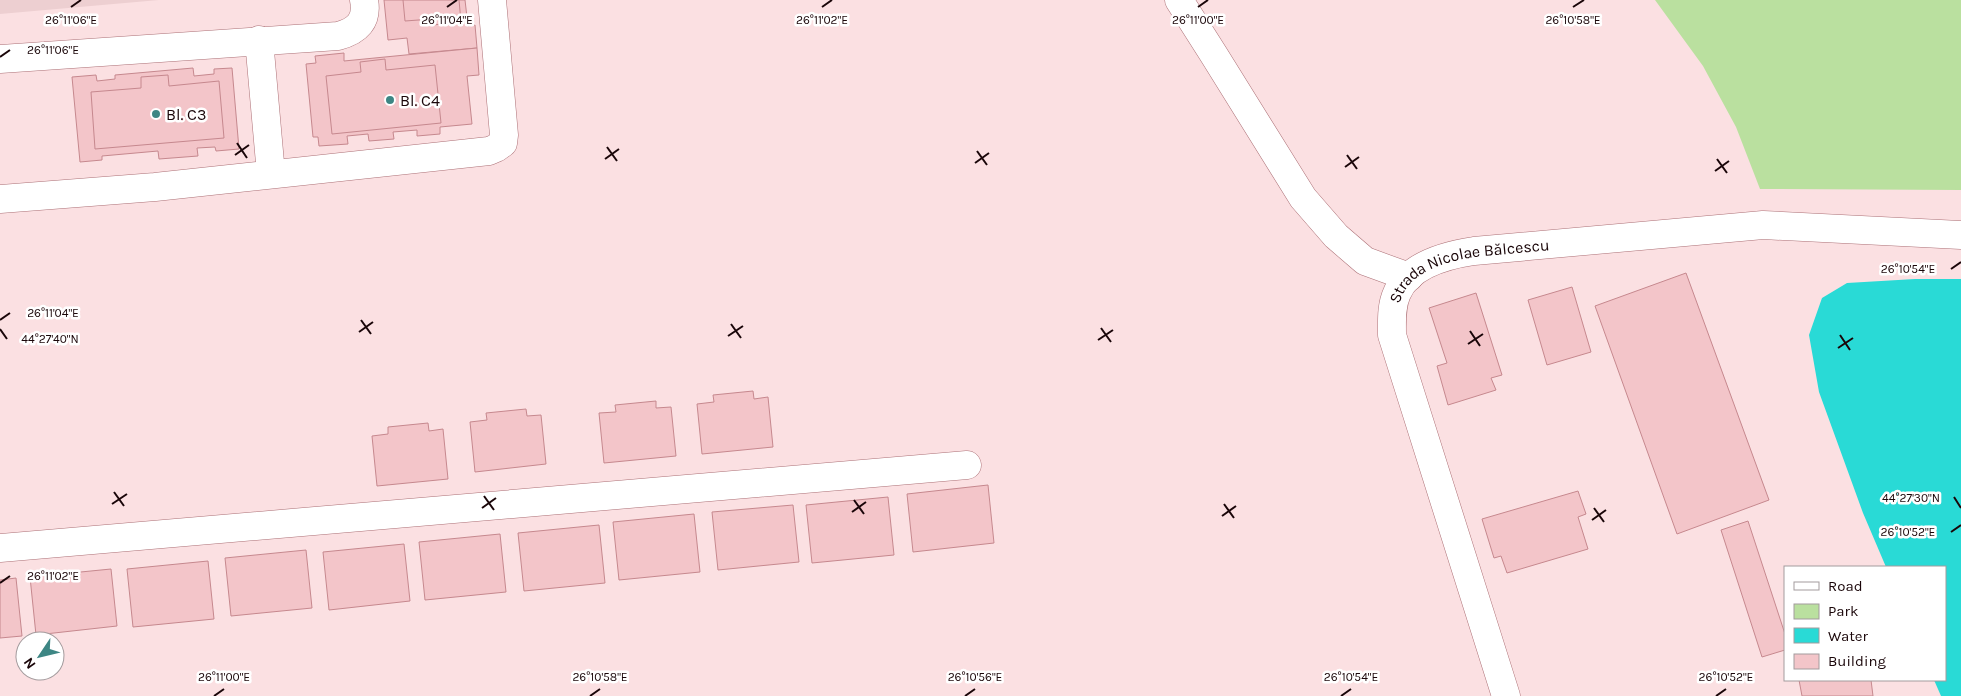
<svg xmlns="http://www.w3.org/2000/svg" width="1961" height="696" viewBox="0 0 1961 696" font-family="Karla,sans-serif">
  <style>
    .built { fill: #edcfd1 }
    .green { fill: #bae09f }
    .water { fill: #29dad6 }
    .building { fill: #f3c5c9; stroke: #c6888e }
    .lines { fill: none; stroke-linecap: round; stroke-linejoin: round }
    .minor-casing { stroke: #ac7076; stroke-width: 29 }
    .minor { stroke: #fff; stroke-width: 28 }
    .ticks { fill: none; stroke: #1a0609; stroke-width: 2 }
    .poi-dot { fill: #3d8684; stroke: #fff; stroke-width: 2 }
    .labels { text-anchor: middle; stroke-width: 5; stroke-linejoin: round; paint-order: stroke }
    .poi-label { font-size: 16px; fill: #1a0609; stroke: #fff; text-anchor: start }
    .street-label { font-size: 16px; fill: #1a0609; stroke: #fff }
    .ticks-label { font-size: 12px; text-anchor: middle; fill: #1a0609; stroke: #fff; stroke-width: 5; stroke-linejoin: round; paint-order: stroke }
  </style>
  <rect width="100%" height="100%" fill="#fbe0e2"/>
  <polygon class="built" points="0,0 159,0 0,14"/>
  <polygon class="green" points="1655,0 1961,0 1961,190 1760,189 1736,127 1703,66"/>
  <polygon class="water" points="1915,279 1961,279 1961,696 1941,696 1934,680 1945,680 1945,567 1886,567 1863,513 1819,392 1809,335 1822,298 1847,283"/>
  <g class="building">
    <polygon points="384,0 465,0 468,26 475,25 477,48 409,54 407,38 388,40"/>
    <polygon points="403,0 459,0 461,22 433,25 432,19 405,21"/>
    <polygon points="477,48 479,75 467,76 472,124 440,127 440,134 417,136 417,130 393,132 394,139 369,141 368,134 347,136 348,144 319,146 318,137 313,137 306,64 316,63 315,56 344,53 344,61"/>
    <polygon points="385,59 386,70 435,65 441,123 332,134 326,76 361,72 360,62"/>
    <polygon points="193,68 194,76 214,74 214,69 232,68 239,149 216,151 215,147 197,148 198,156 159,159 158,151 102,156 102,160 80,162 72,77 96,75 97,81 115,79 115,75"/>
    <polygon points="168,75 169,86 219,81 224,138 95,149 91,92 141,88 141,77"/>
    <polygon points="1686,273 1769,500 1677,534 1595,306"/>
    <polygon points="1572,287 1591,352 1547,365 1528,300"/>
    <polygon points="1476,293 1502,375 1491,378 1496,390 1448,405 1437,366 1447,363 1429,308"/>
    <polygon points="753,391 754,399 768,397 773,447 702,454 697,404 714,402 713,395"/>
    <polygon points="656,401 656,408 671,407 676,456 604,463 599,413 616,412 615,405"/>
    <polygon points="526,409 527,416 541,415 546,464 475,472 470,422 487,420 486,413"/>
    <polygon points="428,423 429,431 443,429 448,479 377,486 372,436 388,434 388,427"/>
    <polygon points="988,485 994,543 913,552 907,494"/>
    <polygon points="1578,491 1586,514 1578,517 1588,549 1507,573 1501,556 1494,558 1482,519"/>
    <polygon points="888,497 894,555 812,563 806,505"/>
    <polygon points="793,505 799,562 718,570 712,512"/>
    <polygon points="694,514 700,572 619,580 613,522"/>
    <polygon points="1748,521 1785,634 1785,650 1762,657 1721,530"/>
    <polygon points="599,525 605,583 524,591 518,533"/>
    <polygon points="500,534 506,592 425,600 419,542"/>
    <polygon points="404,544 410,601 329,610 323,552"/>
    <polygon points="306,550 312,608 231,616 225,558"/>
    <polygon points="208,561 214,619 133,627 127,569"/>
    <polygon points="111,569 117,626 36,635 30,577"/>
    <polygon points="16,578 22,636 0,638 0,580"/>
    <polygon points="1799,680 1871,680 1873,696 1802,696"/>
  </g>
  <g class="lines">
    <defs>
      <g id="minor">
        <polyline points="1179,0 1214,55 1303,198 1336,236 1365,261 1409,277"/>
        <polyline points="259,40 271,174"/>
        <path d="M0 59 338 36C357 31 368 21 364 0"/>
        <polyline points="0,199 155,187 489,151 496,148 503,143 504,135 492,0"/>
        <polyline points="0,548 967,465"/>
        <path id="s1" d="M1506 696 1392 335C1392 321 1391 306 1397 293 1409 265 1447 255 1474 251L1763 225 1961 235"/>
      </g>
    </defs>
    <use href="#minor" class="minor-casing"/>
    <use href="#minor" class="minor"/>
  </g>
  <path class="ticks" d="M71 7 81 0M447 7 457 0M822 7 832 0M1198 7 1208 0M1573 7 1584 0M0 57 10 50M237 143 247 158M607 147 617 161M977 151 987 165M235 155 249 145M1347 155 1357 169M605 159 619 149M1717 159 1727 173M975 163 989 153M1345 167 1359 157M1715 171 1729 161M1951 269 1961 262M0 320 10 313M361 320 371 334M731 324 741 338M1101 328 1111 342M0 329 7 339M1470 331 1480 346M359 332 373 322M1840 335 1850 350M728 336 743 326M1098 340 1113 330M1468 344 1483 334M1838 348 1853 338M114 492 124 506M484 496 494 510M1954 497 1961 508M854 500 864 514M112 504 127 494M1224 504 1234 518M482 508 496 498M1594 508 1604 522M852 512 866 502M1222 516 1236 506M1592 520 1606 510M1951 532 1961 525M0 583 10 576M214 696 224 689M590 696 600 689M965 696 975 689M1341 696 1351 689M1716 696 1726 689"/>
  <g class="poi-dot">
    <circle cx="390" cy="100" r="5"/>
    <circle cx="156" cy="114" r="5"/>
  </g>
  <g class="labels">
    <g class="poi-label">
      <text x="400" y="106">Bl. C4</text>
      <text x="166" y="120">Bl. C3</text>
    </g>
    <g class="street-label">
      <text dy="6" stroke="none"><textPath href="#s1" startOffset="500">Strada Nicolae Bălcescu</textPath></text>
    </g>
  </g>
  <g class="ticks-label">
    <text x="71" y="24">26°11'06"E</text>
    <text x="822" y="24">26°11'02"E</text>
    <text x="1198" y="24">26°11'00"E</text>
    <text x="1573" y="24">26°10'58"E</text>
    <text x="447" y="24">26°11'04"E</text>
    <text x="53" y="54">26°11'06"E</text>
    <text x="1908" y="273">26°10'54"E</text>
    <text x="53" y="317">26°11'04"E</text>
    <text x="50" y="343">44°27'40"N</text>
    <text x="1911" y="502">44°27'30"N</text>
    <text x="1908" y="536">26°10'52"E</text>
    <text x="53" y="580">26°11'02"E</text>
    <text x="224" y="681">26°11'00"E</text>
    <text x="600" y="681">26°10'58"E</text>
    <text x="975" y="681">26°10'56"E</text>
    <text x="1351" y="681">26°10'54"E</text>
    <text x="1726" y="681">26°10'52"E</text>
  </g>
  <rect x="1784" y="566" width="162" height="115" fill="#ffffff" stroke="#a39b9d"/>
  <rect x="1794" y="582" width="25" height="8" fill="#ffffff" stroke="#a39b9d"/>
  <text x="1828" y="591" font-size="15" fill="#1a0609">Road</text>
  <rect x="1794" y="604" width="25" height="15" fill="#bae09f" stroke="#a39b9d"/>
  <text x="1828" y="616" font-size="15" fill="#1a0609">Park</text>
  <rect x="1794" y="628" width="25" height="15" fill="#29dad6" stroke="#a39b9d"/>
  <text x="1828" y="641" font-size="15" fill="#1a0609">Water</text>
  <rect x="1794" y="654" width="25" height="15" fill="#f3c5c9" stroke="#a39b9d"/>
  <text x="1828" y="666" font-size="15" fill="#1a0609">Building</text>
  <g transform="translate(40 656) rotate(235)"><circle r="24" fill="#ffffff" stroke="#a39b9d"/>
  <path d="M0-4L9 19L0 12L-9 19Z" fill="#3d8684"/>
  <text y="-8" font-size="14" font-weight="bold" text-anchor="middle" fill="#1a0609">N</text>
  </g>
</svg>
